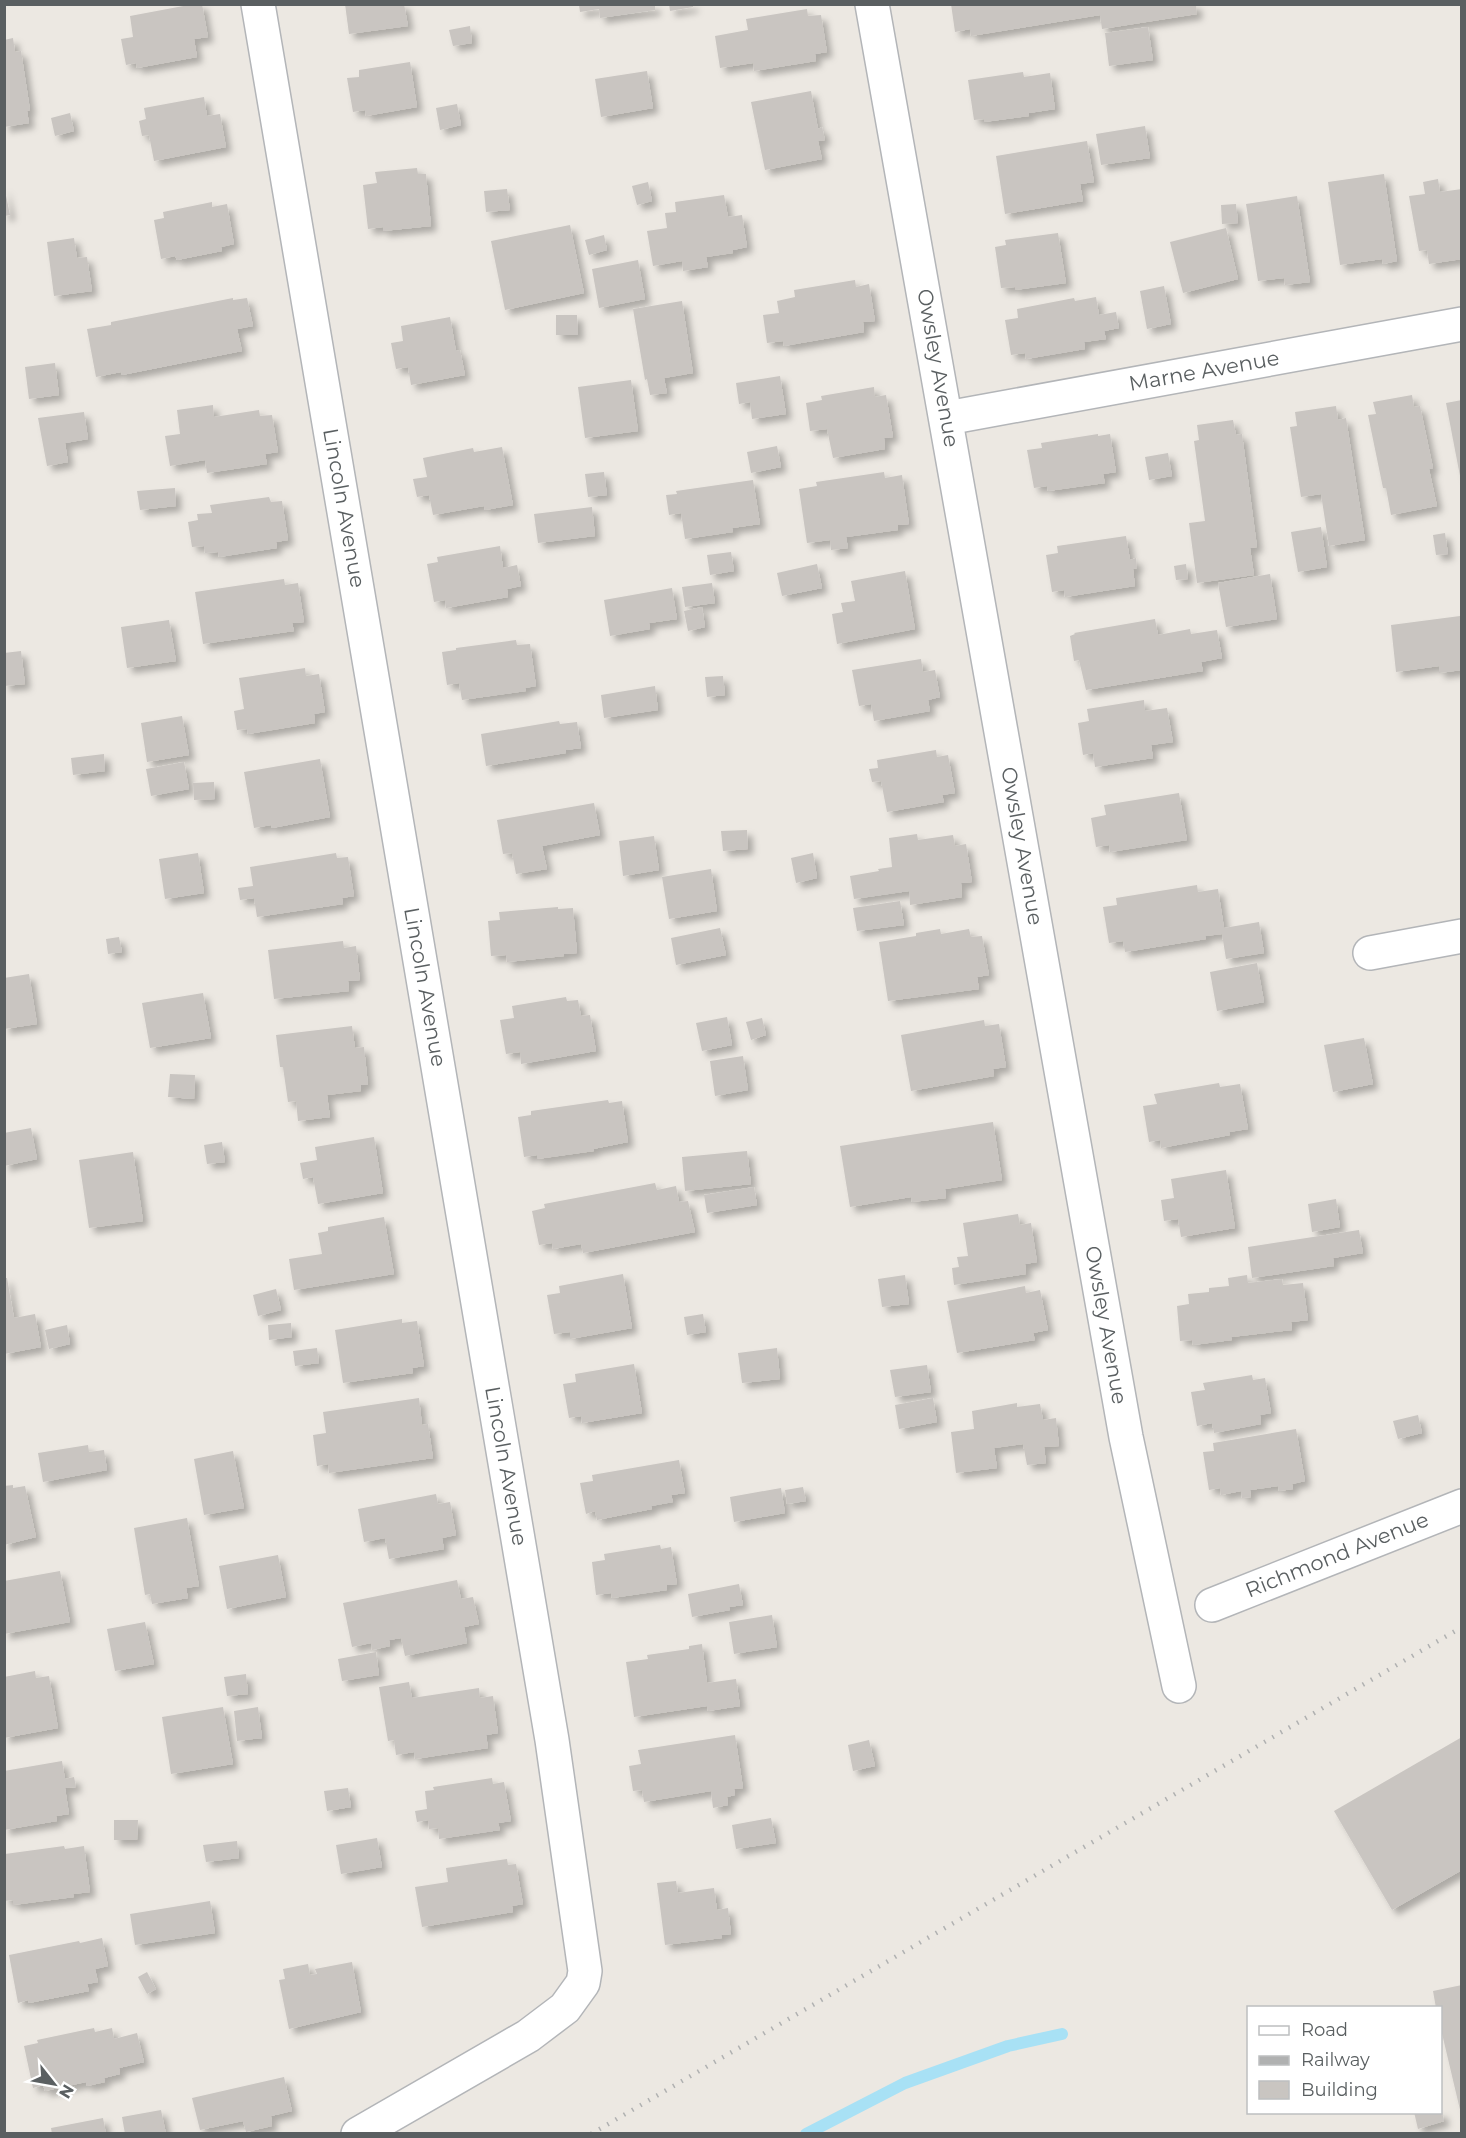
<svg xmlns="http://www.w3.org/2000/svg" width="1466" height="2138" viewBox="0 0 1466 2138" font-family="Montserrat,sans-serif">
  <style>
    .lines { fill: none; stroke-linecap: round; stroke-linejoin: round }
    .stream { stroke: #a8e1f5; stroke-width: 12 }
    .building { fill: #c9c5c1; filter: url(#shadow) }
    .street-casing { stroke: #b3b5b8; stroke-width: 36 }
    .street { stroke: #fff; stroke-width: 33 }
    .rail { stroke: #b0b1b1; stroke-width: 4.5; stroke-dasharray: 1.5 8; stroke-linecap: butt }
    .labels { text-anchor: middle; stroke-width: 5; stroke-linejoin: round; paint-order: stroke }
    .street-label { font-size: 21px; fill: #5a5f61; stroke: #fff }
  </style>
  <defs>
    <filter id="shadow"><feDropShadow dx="5.5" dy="5.5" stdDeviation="3" flood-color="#0004"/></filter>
  </defs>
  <rect width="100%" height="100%" fill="#ece8e2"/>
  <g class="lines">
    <polyline class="stream" points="806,2134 905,2083 1008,2046 1062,2034"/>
  </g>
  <g class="building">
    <polygon points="194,4 202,4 208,37 194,39 197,57 137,68 136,63 126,65 121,39 133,37 130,16"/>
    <polygon points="345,4 404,4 408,26 349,34"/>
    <polygon points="669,4 693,4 693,7 670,11"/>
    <polygon points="951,4 1196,4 1197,14 1102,29 1100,15 971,36 970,29 955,32"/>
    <polygon points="579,5 655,5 655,10 600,18 599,9 580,12"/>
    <polygon points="807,9 808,16 821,15 827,52 815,54 816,61 754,71 753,63 720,68 715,36 748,30 746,19"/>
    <polygon points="470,26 472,43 453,46 449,30"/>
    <polygon points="1148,27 1153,60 1109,66 1105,33"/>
    <polygon points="13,38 15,52 21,51 30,110 27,111 29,123 4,127 4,40"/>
    <polygon points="410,62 417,107 366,116 365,110 353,112 347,78 359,77 359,70"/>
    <polygon points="647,71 653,108 601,117 595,79"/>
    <polygon points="1023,72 1024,77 1050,73 1055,109 1029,113 1029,116 984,122 984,119 974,120 968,80"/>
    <polygon points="811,91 818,129 822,127 825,140 818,141 822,159 765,170 751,102"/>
    <polygon points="204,97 207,116 220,114 226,147 154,161 149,135 142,136 139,121 146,119 144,108"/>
    <polygon points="457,104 461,125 440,130 436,108"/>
    <polygon points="70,113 74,131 55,136 51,118"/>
    <polygon points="1145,126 1150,158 1101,165 1096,134"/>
    <polygon points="1087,141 1094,182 1080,184 1083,201 1005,214 996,156"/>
    <polygon points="417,168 418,174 426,174 431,226 383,231 383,227 368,229 363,185 377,183 375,172"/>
    <polygon points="1384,174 1397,261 1383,264 1382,259 1340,265 1328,182"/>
    <polygon points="1438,179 1440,192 1462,189 1462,259 1429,264 1427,250 1419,251 1409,196 1425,194 1423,182"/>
    <polygon points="648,182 652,201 637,205 632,186"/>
    <polygon points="4,186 10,215 4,216"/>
    <polygon points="507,189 510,210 486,212 484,191"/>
    <polygon points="724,195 728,217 742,215 747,247 733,250 733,253 706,257 708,267 683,271 682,261 653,266 647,231 667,228 665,213 676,212 675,202"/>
    <polygon points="1297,196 1310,282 1285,285 1284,278 1258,281 1246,204"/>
    <polygon points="212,202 212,207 227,204 234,244 221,247 222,251 177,260 175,256 161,259 154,220 164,218 163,212"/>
    <polygon points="1236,204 1238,223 1222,224 1221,205"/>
    <polygon points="570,225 584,293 505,310 491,241"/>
    <polygon points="1226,228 1238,279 1183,293 1170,242"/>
    <polygon points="1058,233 1066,283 1015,290 1015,287 1001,288 995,247 1006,245 1005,240"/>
    <polygon points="604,235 607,250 589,255 585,240"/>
    <polygon points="74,238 77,258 87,257 92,291 54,296 47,242"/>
    <polygon points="638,260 645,299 599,308 592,269"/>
    <polygon points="855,280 856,287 869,284 875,321 863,322 864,332 784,346 783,341 767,343 763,315 779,313 777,301 795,297 794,290"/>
    <polygon points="1164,286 1171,324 1147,329 1140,291"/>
    <polygon points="1096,297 1099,315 1116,312 1119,328 1104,331 1106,339 1084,342 1085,349 1026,359 1025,353 1011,355 1005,320 1018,318 1017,309 1074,298 1075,301"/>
    <polygon points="233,298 233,300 247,298 253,326 237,329 242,351 122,375 121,372 96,377 87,329 111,325 111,322"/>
    <polygon points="682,301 693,373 664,378 667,393 650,395 647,379 645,380 633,309"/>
    <polygon points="556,315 577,315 578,335 556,335"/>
    <polygon points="450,317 456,351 460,350 465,375 411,385 408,367 396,369 391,343 403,341 401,326"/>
    <polygon points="55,363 59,395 29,399 25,367"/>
    <polygon points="780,376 786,414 752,419 750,402 739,404 736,383"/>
    <polygon points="631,380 638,431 585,438 578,387"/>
    <polygon points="874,387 875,397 886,395 893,437 884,438 885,449 833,458 827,429 810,431 806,403 822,400 821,396"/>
    <polygon points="1412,395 1414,407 1420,406 1433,468 1429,469 1437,506 1391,515 1386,488 1383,488 1368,415 1376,414 1373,402"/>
    <polygon points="1462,400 1462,476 1460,476 1446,403"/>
    <polygon points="213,405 214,417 259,410 260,416 272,415 278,452 265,454 267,464 207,473 205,460 170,466 165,436 180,434 177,410"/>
    <polygon points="1336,406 1338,420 1346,418 1365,540 1329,546 1321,494 1301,497 1290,427 1297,426 1295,412"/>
    <polygon points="84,412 88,439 65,443 68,462 47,466 38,418"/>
    <polygon points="1233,420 1236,435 1242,434 1257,547 1250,548 1254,575 1197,583 1189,523 1205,521 1194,441 1199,440 1197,425"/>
    <polygon points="1098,434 1098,436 1110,434 1116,472 1103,474 1105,483 1048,491 1047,486 1034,488 1027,450 1042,448 1041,443"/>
    <polygon points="777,446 781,467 751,473 747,452"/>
    <polygon points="502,447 513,505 485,510 484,506 433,515 429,495 417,497 413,479 427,477 423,458 473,448 474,452"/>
    <polygon points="1168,453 1172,476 1149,480 1145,457"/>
    <polygon points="604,472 607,495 588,497 585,474"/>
    <polygon points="884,472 885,478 902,475 909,524 898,525 898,530 846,537 848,548 831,550 830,540 807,543 799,489 817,486 816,482"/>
    <polygon points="753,480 760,524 732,528 733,532 685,539 681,513 669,515 666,495 677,494 676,491"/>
    <polygon points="175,488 176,506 140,510 137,491"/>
    <polygon points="269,497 271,502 282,501 288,540 276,542 277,548 219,557 218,552 205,553 204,546 192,547 188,522 198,520 197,514 212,513 210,505"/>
    <polygon points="592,507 595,536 538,543 534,514"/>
    <polygon points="1321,527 1327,567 1298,572 1291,532"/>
    <polygon points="1445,533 1448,554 1436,555 1433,535"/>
    <polygon points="1126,536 1130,560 1136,558 1137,568 1133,569 1135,586 1065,597 1064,590 1052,592 1046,555 1058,553 1057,546"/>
    <polygon points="500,546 503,568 517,565 521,586 507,589 508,597 446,608 445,600 434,602 427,564 438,562 437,557"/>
    <polygon points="731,552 734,571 710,575 707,555"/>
    <polygon points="817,564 822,588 782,596 777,573"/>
    <polygon points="1186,564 1188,579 1176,580 1174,566"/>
    <polygon points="905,571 915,629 837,644 832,614 843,612 841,603 855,601 851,581"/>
    <polygon points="1270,574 1277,619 1226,627 1218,583"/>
    <polygon points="284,579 285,585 298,583 304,622 292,623 294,631 203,644 195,592"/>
    <polygon points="712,583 715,603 685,607 682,587"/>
    <polygon points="672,588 677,619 649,623 650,629 610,636 604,600"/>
    <polygon points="702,607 705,627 688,631 684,611"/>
    <polygon points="1460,616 1462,670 1439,673 1439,666 1396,672 1391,625"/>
    <polygon points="1155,619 1158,635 1190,629 1191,634 1217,630 1222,658 1201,662 1203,671 1086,690 1079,660 1074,661 1070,636 1075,634 1074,633"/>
    <polygon points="169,620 176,661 127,668 121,627"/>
    <polygon points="516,640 517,645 530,644 536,686 525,688 526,691 462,700 459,683 447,685 442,652 456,650 456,648"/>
    <polygon points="21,651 25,684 4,686 4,653"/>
    <polygon points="921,659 923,672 935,670 940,697 928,700 930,711 874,721 871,704 859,706 852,670"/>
    <polygon points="305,668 306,676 319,674 325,712 314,714 315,723 248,734 247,729 237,730 234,711 244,709 239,678"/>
    <polygon points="723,676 725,695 707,697 705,677"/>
    <polygon points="655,686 658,710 604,718 601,695"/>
    <polygon points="1144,700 1145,711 1167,708 1173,742 1151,745 1153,758 1095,767 1093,753 1083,755 1078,723 1089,721 1087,709"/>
    <polygon points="182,716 189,755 147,762 141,723"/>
    <polygon points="559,721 560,724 577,722 581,748 566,750 566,753 486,766 481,734"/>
    <polygon points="936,750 937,757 948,755 955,793 942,795 944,802 887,812 881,781 872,782 869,769 878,768 877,760"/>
    <polygon points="104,754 105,771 73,775 71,758"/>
    <polygon points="320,759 330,817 272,828 271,825 254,828 244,772"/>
    <polygon points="184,762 189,789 151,796 146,769"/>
    <polygon points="214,782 215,799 194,800 193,783"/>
    <polygon points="1179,793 1187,840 1110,852 1109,845 1096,847 1091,818 1106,815 1104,805"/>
    <polygon points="594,803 600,835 542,846 547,869 516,874 512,853 503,854 497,820"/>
    <polygon points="747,830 748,849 723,851 721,831"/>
    <polygon points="917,834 918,840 953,835 955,846 966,844 972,882 961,883 962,897 910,905 909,891 854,899 850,876 879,871 878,869 892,867 889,838"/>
    <polygon points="654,836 659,870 623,876 619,841"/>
    <polygon points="198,853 204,893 165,899 159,859"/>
    <polygon points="336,853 337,858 348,857 354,896 342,898 343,904 257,917 254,898 240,900 238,888 253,886 250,867"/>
    <polygon points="813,853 817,878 796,883 791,858"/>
    <polygon points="711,869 717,911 669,919 662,877"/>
    <polygon points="1197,885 1198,892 1218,889 1224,928 1259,922 1264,953 1226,959 1222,934 1205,936 1206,939 1125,952 1123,941 1109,943 1103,907 1117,905 1116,898"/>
    <polygon points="900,901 904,925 857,931 853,908"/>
    <polygon points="558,907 558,909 573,908 577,953 564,954 564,956 507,962 506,955 491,956 488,921 500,920 499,912"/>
    <polygon points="720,928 726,955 676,965 671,938"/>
    <polygon points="940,929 941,934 969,929 971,937 982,936 989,975 977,977 979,989 888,1001 879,942 916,936 916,933"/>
    <polygon points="119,937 122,952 108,954 106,939"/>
    <polygon points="343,941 344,948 356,946 360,980 348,981 349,991 274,999 268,950"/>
    <polygon points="1257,963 1264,1002 1217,1011 1210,972"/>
    <polygon points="29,974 37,1024 4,1029 4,978"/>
    <polygon points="203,993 211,1038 150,1048 142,1003"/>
    <polygon points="566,997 567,1001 578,1000 581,1016 590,1015 596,1051 521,1064 520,1052 506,1054 500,1020 514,1018 512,1006"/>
    <polygon points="727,1017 732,1045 702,1051 696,1023"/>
    <polygon points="762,1018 766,1035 751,1040 746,1022"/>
    <polygon points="984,1020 985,1026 999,1024 1006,1067 993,1069 994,1076 911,1091 901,1035"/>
    <polygon points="352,1026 355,1048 364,1047 368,1085 361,1085 361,1091 327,1095 330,1117 298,1121 296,1101 288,1102 283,1067 280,1067 276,1035"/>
    <polygon points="1364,1038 1373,1084 1333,1092 1324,1045"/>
    <polygon points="743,1056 748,1090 715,1096 710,1061"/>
    <polygon points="170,1074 195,1075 194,1099 168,1097"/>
    <polygon points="1219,1083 1220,1087 1240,1084 1248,1129 1229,1132 1230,1135 1161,1148 1160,1140 1149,1142 1143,1106 1157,1104 1154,1094"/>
    <polygon points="608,1100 609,1103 622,1101 628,1142 593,1149 594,1151 537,1159 537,1155 524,1157 518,1117 531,1115 531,1111"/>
    <polygon points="993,1122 1002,1180 945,1189 946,1198 912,1202 911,1197 850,1207 840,1146"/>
    <polygon points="31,1128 37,1159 4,1166 4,1133"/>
    <polygon points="374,1137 383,1193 318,1204 313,1177 303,1179 300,1163 317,1160 315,1147"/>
    <polygon points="222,1142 225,1162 207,1164 204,1145"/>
    <polygon points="747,1151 751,1184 685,1191 682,1157"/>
    <polygon points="133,1152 143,1221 89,1228 79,1160"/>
    <polygon points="1226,1170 1235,1228 1181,1237 1178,1219 1164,1221 1161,1200 1174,1198 1171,1179"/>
    <polygon points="655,1183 657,1190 676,1186 679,1202 688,1201 695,1232 583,1253 581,1244 553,1249 552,1243 539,1245 532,1211 545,1208 544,1204"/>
    <polygon points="754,1187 757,1205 707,1213 704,1195"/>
    <polygon points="1336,1199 1340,1227 1312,1232 1308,1204"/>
    <polygon points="1018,1214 1020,1225 1031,1223 1037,1262 1025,1264 1026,1274 954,1285 952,1268 959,1267 957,1257 968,1256 963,1223"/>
    <polygon points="384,1217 394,1274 294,1290 289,1259 322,1254 318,1233 328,1231 328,1227"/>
    <polygon points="1359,1230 1363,1253 1333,1258 1334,1266 1252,1278 1248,1247"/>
    <polygon points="623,1274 632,1328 570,1339 570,1332 554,1334 547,1295 560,1293 559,1286"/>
    <polygon points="905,1275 909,1304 882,1307 878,1279"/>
    <polygon points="1247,1275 1248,1283 1282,1279 1283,1285 1303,1283 1308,1320 1291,1322 1292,1330 1231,1337 1232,1340 1193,1345 1192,1340 1180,1341 1177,1306 1189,1304 1188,1294 1209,1292 1209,1288 1229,1286 1228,1278"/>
    <polygon points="4,1278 7,1278 14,1318 35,1314 41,1347 4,1354"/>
    <polygon points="1025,1286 1026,1293 1040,1290 1048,1330 1033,1333 1035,1340 957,1353 947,1301"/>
    <polygon points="276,1289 281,1310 258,1316 253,1295"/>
    <polygon points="703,1314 706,1332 687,1335 684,1317"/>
    <polygon points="402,1319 402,1323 417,1321 424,1366 412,1368 413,1373 343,1383 335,1330"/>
    <polygon points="291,1323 292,1337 269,1340 268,1325"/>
    <polygon points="67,1325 70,1344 49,1349 45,1330"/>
    <polygon points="317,1348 319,1363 295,1366 293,1351"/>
    <polygon points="777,1348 780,1379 742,1383 738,1353"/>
    <polygon points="634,1364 642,1413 582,1423 581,1416 569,1418 563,1384 576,1382 575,1374"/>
    <polygon points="927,1365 931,1392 895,1397 890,1370"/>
    <polygon points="1252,1375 1253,1380 1265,1378 1271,1413 1260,1415 1261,1424 1214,1433 1212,1423 1197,1426 1191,1392 1205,1390 1203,1383"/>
    <polygon points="419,1398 422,1425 428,1424 433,1458 329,1473 328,1464 317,1466 313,1435 326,1433 323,1412"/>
    <polygon points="933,1398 937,1422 899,1429 895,1405"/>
    <polygon points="1017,1403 1017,1407 1040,1404 1043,1420 1056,1418 1059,1446 1044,1447 1046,1463 1027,1465 1023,1444 994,1448 997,1468 956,1473 951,1432 974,1429 972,1411"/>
    <polygon points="1418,1415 1422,1433 1398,1439 1393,1421"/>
    <polygon points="1296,1429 1305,1481 1292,1484 1293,1489 1279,1491 1278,1486 1250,1490 1251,1497 1242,1498 1241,1491 1221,1495 1220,1488 1209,1490 1203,1452 1214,1451 1213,1443"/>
    <polygon points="88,1445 89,1452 104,1450 107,1470 43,1482 38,1453"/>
    <polygon points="233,1451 244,1508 204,1515 194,1459"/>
    <polygon points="679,1460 685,1493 671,1495 673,1502 651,1506 652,1509 597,1520 595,1511 586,1514 580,1483 593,1481 592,1475"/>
    <polygon points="13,1485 13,1488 25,1486 36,1537 4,1545 4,1486"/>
    <polygon points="803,1487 806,1501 787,1504 785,1490"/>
    <polygon points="781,1488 785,1513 734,1522 730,1497"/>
    <polygon points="436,1494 438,1504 450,1502 456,1535 442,1538 444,1549 389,1559 385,1538 364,1542 358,1509"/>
    <polygon points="187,1518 199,1586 186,1588 188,1598 152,1604 150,1594 145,1595 134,1528"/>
    <polygon points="660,1545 661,1549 671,1547 677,1584 667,1585 667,1590 612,1598 611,1593 596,1595 592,1562 605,1560 604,1554"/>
    <polygon points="278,1555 286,1597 227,1609 219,1566"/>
    <polygon points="60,1571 70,1622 4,1634 4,1581"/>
    <polygon points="457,1580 461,1599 473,1597 479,1624 464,1627 467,1643 405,1656 401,1638 389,1640 390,1646 372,1650 371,1643 352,1647 343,1603"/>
    <polygon points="739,1584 743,1605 729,1607 730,1610 692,1617 688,1594"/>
    <polygon points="772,1615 777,1647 734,1654 729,1622"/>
    <polygon points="145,1622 154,1664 115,1671 107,1629"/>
    <polygon points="702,1644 707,1683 736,1679 740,1706 708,1711 707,1706 634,1717 626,1662 648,1659 647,1655 689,1649 689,1646"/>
    <polygon points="376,1652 379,1675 342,1681 338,1659"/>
    <polygon points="35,1671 36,1678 49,1676 58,1728 4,1738 4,1677"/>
    <polygon points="246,1674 248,1694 227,1696 224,1677"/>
    <polygon points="409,1682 412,1698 479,1688 480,1698 493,1696 498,1733 486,1735 488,1748 415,1759 414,1752 396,1755 394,1740 388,1741 379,1687"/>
    <polygon points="223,1707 233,1764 171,1774 162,1717"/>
    <polygon points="258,1707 262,1738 237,1741 234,1711"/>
    <polygon points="735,1735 743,1788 734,1789 735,1795 727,1797 728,1805 713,1808 711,1791 644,1802 642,1790 633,1791 629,1766 641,1764 638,1750"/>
    <polygon points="1462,1737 1462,1870 1392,1910 1334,1811"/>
    <polygon points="869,1740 875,1766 853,1771 848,1745"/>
    <polygon points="62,1761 65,1779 74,1777 76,1787 65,1788 69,1814 56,1816 57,1821 4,1830 4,1771"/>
    <polygon points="492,1778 493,1784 504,1782 511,1821 498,1823 500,1830 439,1839 438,1828 429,1829 428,1820 417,1822 415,1811 427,1809 425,1791 434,1790 433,1787"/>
    <polygon points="348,1788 351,1807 327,1811 324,1791"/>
    <polygon points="771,1818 776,1843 736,1849 732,1825"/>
    <polygon points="114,1820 138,1820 137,1840 114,1840"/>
    <polygon points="377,1838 382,1867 341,1874 336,1845"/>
    <polygon points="237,1841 239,1858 206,1862 203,1845"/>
    <polygon points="64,1846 65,1849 84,1846 90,1892 73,1894 74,1897 13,1905 13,1900 4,1901 5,1854"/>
    <polygon points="507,1859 508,1865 516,1864 523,1904 512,1906 513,1912 422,1927 415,1887 448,1882 446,1868"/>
    <polygon points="676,1881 678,1893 714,1888 717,1910 728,1908 731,1934 721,1935 722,1938 665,1945 657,1883"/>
    <polygon points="210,1901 215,1933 135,1945 130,1914"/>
    <polygon points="102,1938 108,1966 95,1969 98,1982 87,1984 89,1991 29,2003 28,2000 18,2003 9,1955 79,1941 80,1943"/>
    <polygon points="352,1962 361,2012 289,2029 279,1980 285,1979 283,1969 308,1964 310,1975 317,1974 315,1969"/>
    <polygon points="147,1972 156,1989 147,1994 138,1977"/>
    <polygon points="1462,1985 1462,2114 1461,2114 1440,2025 1440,2008 1436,2008 1433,1991"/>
    <polygon points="94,2028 95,2032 112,2028 114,2039 137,2033 144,2062 119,2068 120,2074 104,2078 105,2082 87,2086 86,2082 45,2091 43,2085 33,2088 24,2046 38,2043 37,2040"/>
    <polygon points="284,2077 292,2111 271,2116 272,2126 246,2132 243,2121 200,2130 192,2098"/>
    <polygon points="161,2110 166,2134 125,2134 122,2117"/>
    <polygon points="1414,2112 1442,2112 1444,2121 1418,2129"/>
    <polygon points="103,2118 106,2134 52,2134 51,2128"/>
  </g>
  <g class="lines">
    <defs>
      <g id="street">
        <polyline points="258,4 552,1740 585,1971 583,1983 565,2008 528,2036 358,2134"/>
        <polyline points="872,4 1126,1437 1179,1686"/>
        <polyline points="947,418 1462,324"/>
        <polyline points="1370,953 1462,936"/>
        <polyline points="1212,1605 1462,1506"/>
      </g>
    </defs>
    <use href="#street" class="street-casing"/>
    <use href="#street" class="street"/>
    <polyline class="rail" points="591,2134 1462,1627"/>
  </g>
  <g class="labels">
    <g class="street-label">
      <text transform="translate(938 368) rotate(80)" y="7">Owsley Avenue</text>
      <text transform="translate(1204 371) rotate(-10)" y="7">Marne Avenue</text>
      <text transform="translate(344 508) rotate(80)" y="7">Lincoln Avenue</text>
      <text transform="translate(1022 846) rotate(80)" y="7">Owsley Avenue</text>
      <text transform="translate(425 987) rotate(80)" y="7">Lincoln Avenue</text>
      <text transform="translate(1106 1325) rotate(80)" y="7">Owsley Avenue</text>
      <text transform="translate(506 1466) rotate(80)" y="7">Lincoln Avenue</text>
      <text transform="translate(1337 1555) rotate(-22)" y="7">Richmond Avenue</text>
    </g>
  </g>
  <rect width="1466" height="2138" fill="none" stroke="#5a5f61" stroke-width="12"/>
  <rect x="1247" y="2006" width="195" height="108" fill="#ffffff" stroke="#bdbfc0" stroke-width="1.5"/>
  <rect x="1259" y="2026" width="30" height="9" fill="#ffffff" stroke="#bdbfc0" stroke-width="1.5"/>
  <text x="1301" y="2036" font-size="18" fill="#5a5f61">Road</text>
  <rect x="1259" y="2056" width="30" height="9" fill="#b0b1b1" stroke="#bdbfc0" stroke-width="1.5"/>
  <text x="1301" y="2066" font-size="18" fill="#5a5f61">Railway</text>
  <rect x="1259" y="2081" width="30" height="18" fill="#c9c5c1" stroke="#bdbfc0" stroke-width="1.5"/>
  <text x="1301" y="2096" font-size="18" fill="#5a5f61">Building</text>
  <g transform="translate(54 2084) rotate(121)" stroke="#ffffff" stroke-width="4.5" paint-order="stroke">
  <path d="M0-4.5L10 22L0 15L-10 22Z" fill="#5a5f61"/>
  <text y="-9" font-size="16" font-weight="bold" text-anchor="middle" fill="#5a5f61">N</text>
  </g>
</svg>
